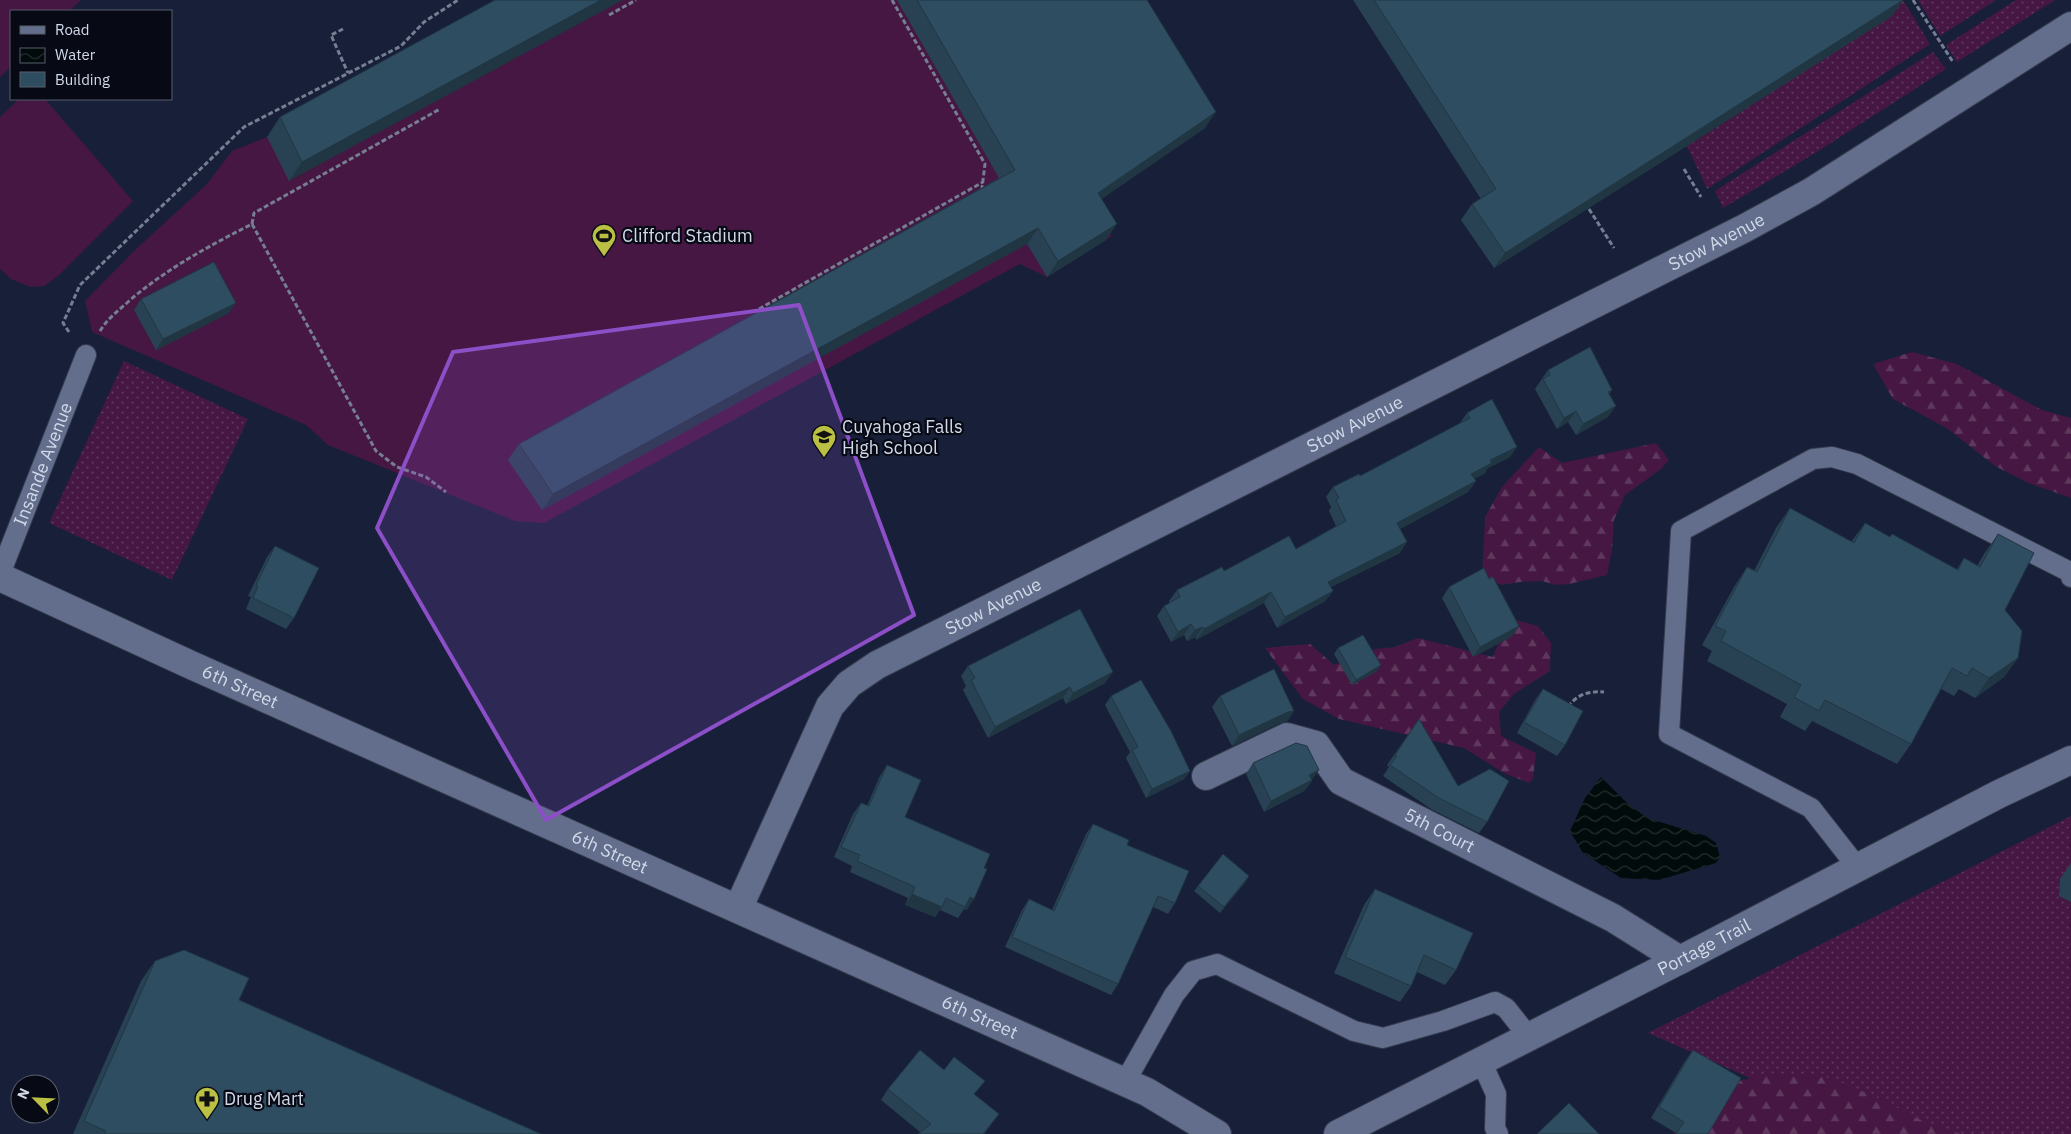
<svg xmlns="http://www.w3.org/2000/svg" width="2071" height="1134" viewBox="0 0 2071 1134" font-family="'IBM Plex Sans',sans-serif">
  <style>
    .grass { fill: url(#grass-dots) }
    .forest { fill: url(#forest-firs) }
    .pitch { fill: #451742 }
    .water { fill: url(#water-waves) }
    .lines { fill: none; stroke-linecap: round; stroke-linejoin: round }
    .lane-casing { stroke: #353b4f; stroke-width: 22 }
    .street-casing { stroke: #353b4f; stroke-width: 30 }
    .secondary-casing { stroke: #353b4f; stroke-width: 30 }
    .path { stroke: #767e92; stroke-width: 3; stroke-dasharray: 5 2.5; stroke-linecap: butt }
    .lane { stroke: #626e8b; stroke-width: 20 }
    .street { stroke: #626e8b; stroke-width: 28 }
    .secondary { stroke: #626e8b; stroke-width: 28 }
    .wall { fill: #284253 }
    .shaded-wall { fill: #203643 }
    .building { fill: #2e4d60; stroke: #203643 }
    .marked { fill: #8c4fc7; fill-opacity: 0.2; stroke: #8c4fc7; stroke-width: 4; stroke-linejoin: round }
    .labels { text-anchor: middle; stroke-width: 4.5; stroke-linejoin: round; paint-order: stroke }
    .poi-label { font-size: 18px; fill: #d2d9e9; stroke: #070a15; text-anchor: start }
    .street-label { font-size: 18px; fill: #d2d9e9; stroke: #070a15 }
  </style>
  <defs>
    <pattern id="grass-dots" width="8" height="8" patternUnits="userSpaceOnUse" patternTransform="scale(1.25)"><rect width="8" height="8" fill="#451742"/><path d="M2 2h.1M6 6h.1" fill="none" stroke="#5f385d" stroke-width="1.8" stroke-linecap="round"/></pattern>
    <pattern id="forest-firs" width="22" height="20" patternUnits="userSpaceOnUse" patternTransform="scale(1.25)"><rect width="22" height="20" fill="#451742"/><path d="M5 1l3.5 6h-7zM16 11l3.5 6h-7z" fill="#5f385d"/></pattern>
    <pattern id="water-waves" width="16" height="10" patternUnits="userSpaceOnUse" patternTransform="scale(1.25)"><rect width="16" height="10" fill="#010b0c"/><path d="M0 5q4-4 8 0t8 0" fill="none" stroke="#252e2f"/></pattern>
  </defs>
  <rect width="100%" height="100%" fill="#172038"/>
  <g class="grass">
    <polygon points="1903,0 1930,44 1707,189 1687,146 1891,16"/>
    <polygon points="1918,0 1996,0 1940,36"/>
    <polygon points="2016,0 2055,0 1957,62 1946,45"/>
    <polygon points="1933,52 1946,69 1817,152 1723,208 1715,191"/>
    <polygon points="124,361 248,419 172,580 49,523"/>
    <polygon points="2071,816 2071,873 2059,896 2071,902 2071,1134 1877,1134 1648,1033"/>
  </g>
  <g class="forest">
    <polygon points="1912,352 1957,364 2042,410 2071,418 2071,498 2026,482 1995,466 1948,429 1893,399 1873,364"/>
    <polygon points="1656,443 1669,460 1661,469 1625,495 1614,520 1612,550 1607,575 1569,584 1556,585 1542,581 1520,582 1502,585 1482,577 1485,517 1502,487 1539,447 1562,463"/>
    <polygon points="1508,618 1538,626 1551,643 1550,671 1514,694 1499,712 1501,736 1536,753 1533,779 1529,783 1504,773 1464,748 1339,719 1303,699 1265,648 1310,644 1334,665 1375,649 1395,647 1418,638 1493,657"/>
    <polygon points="1771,1073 1825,1077 1851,1086 1893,1105 1910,1116 1961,1134 1673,1134 1739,1081"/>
  </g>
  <g class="pitch">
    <polygon points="0,0 81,0 69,11 11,11 11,67 0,77"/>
    <polygon points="503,0 966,0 1112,236 1047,277 1020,264 544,523 515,521 328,445 306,425 92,332 85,301 135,250 207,184 232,151 267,137"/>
    <polygon points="19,99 45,99 133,201 58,276 44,286 30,287 11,279 0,269 0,117"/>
  </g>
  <polygon class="water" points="1601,777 1627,803 1647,818 1706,836 1716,843 1720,857 1716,863 1659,880 1621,878 1583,853 1570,831 1585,798"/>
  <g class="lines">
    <defs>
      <g id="lane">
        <path id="s1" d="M0 574 86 355"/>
        <polyline points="1858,868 1811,808 1669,734 1681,531 1813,459 1832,457 1857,464 2070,572 2071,577"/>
        <polyline points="1481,1061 1496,1094 1495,1128 1498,1134"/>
        <polyline points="1125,1082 1174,995 1193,971 1217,964 1354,1031 1383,1038 1443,1021 1495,1002 1506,1008 1529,1037"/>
      </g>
      <g id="street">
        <path id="s2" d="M1206 776 1287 737 1316 745 1341 781 1613 918 1680 960"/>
        <path id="s3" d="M738 909 830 706 849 684 877 665 1745 228 1811 192 2071 26"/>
      </g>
      <g id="secondary">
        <path id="s4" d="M0 577 191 665 1147 1092 1217 1134"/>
        <path id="s5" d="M1338 1134 1680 960 1999 794 2071 760"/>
      </g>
    </defs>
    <use href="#lane" class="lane-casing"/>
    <use href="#street" class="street-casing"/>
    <use href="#secondary" class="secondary-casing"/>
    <g class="path">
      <polyline points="892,0 985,164 982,188 984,190"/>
      <polyline points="1913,0 1953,62"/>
      <polyline points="609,15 636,0"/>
      <polyline points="343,29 331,35 348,73"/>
      <polyline points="1684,169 1701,197"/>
      <polyline points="1589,209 1614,248"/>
      <polyline points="252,224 254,213 440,109"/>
      <polyline points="759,309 983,182"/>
      <path d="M100 331C107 319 118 311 129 301 166 269 209 246 252 224L376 451 397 467 426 477 446 492"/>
      <polyline points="69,332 63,323 80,285 244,127 401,46 424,22 458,0"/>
      <path d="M1568 707C1577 694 1589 691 1604 692"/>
    </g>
    <use href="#lane" class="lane"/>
    <use href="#street" class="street"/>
    <use href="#secondary" class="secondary"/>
  </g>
  <g class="wall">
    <polygon points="495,0 289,181 267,137 280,117"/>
    <polygon points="897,0 1147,0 1205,128 1101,199 1106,240 1047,277 1027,244 542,510 508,460 519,444 999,178"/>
    <polygon points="1353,0 1903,0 1892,16 1494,268 1461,220 1472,204 1481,199"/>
    <polygon points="141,299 229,313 156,350 134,310"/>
    <polygon points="1548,370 1612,390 1609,394 1608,417 1576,435 1568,422 1557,429 1535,389"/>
    <polygon points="1467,413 1510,457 1488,468 1484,474 1474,479 1476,481 1468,492 1400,529 1400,553 1331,587 1333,591 1325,601 1277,628 1264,603 1196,640 1196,637 1187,641 1184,635 1171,642 1157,616 1164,606 1170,603 1169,601 1177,590 1224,571 1296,549 1336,526 1329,511 1331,507 1326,497 1333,487 1360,476 1460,423"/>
    <polygon points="1790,508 1851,542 1865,523 1890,537 1957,569 1964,558 1977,566 1984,554 1998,534 2005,610 2018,658 2004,677 1975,698 1959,689 1954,696 1941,689 1911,744 1897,764 1812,721 1805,731 1780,717 1787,704 1707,661 1712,651 1702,645 1734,587 1747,567 1754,571 1776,528"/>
    <polygon points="275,546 294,618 286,629 246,609 251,597 248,596 267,557"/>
    <polygon points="1489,579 1519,626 1511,637 1473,657 1442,598 1449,587"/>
    <polygon points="1338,648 1377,671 1352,685 1334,654"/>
    <polygon points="968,666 1105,683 1066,704 1063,698 988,738 963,690 966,686 961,676"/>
    <polygon points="1543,689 1565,745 1557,756 1517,733 1535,700"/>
    <polygon points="1111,696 1190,771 1184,779 1146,798 1126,758 1130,752 1105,705"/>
    <polygon points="1220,696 1287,722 1280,723 1232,746 1212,707"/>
    <polygon points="1419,719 1458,786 1487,822 1479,833 1431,809 1383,776 1389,767 1387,765"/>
    <polygon points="1253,763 1312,781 1304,791 1264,812 1246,774"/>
    <polygon points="887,765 905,817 990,854 967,910 964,909 958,918 940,910 935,917 905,905 908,898 850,872 852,866 834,857 853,814 861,803 867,806 880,776"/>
    <polygon points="1093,824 1127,845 1175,903 1168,914 1153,907 1118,984 1111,995 1005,947 1022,910 1029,899 1052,910 1086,834"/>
    <polygon points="2071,863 2071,902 2059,896 2060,879"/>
    <polygon points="1249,876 1220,913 1194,891 1198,886"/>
    <polygon points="1375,889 1456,970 1445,985 1417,972 1411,986 1400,1002 1334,973 1364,905"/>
    <polygon points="155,961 239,1000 541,1134 73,1134 141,981"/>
    <polygon points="1693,1050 1708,1134 1676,1134 1676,1133 1651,1118 1685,1061"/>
    <polygon points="888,1089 975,1095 991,1125 984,1134 918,1134 920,1132 881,1100"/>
  </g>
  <g class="shaded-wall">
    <polygon points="601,0 623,0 289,181 302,162"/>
    <polygon points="1903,0 1892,16 1494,268 1505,253"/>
    <polygon points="1216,112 1205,128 1087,209 1098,193"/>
    <polygon points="1117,224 1106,240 1047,277 1058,261"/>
    <polygon points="1038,228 1027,244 542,510 553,494"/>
    <polygon points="236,303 229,313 156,350 163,339"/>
    <polygon points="1616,406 1608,417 1576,435 1583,424"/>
    <polygon points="1576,411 1568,422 1557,429 1564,418"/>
    <polygon points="1517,447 1510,457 1488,468 1484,474 1464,484 1471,474 1490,460"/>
    <polygon points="1476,481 1468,492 1390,534 1397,523"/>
    <polygon points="1407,542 1400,553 1321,592 1328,582"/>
    <polygon points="1333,591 1325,601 1277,628 1285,617"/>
    <polygon points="1271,592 1264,603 1196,640 1204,629"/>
    <polygon points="1191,624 1184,635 1171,642 1178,632"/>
    <polygon points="1519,626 1511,637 1473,657 1480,647"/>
    <polygon points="1203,627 1196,637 1187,641 1195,630"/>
    <polygon points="2018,658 2004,677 1975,698 1989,678"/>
    <polygon points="1381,665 1377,671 1352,685 1356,680"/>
    <polygon points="1113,672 1105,683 1066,704 1073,693"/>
    <polygon points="1070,687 1063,698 988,738 995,727"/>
    <polygon points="1294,711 1287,722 1280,723 1232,746 1239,735 1288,712"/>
    <polygon points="1319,770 1304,791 1264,812 1271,801 1309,775"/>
    <polygon points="1190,771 1184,779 1146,798 1152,789"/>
    <polygon points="1249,876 1246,882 1220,913 1224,907"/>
    <polygon points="912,894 942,907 935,917 905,905"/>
    <polygon points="970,897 974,899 967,910 964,909"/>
  </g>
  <g class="building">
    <polygon points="495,0 601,0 302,162 280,117"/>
    <polygon points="917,0 1147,0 1216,112 1098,193 1117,224 1058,261 1038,228 553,494 519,444 1015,170"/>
    <polygon points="1374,0 1903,0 1505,253 1472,204 1496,189"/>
    <polygon points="214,262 236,303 163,339 141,299"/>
    <polygon points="1590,347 1612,390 1608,392 1616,406 1583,424 1576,411 1564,418 1543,379 1550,375 1548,370"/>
    <polygon points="1492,399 1517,447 1490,460 1492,463 1471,474 1476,481 1397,523 1407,542 1328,582 1333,591 1285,617 1271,592 1204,629 1203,627 1195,630 1191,624 1178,632 1164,606 1180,597 1177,590 1222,567 1224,571 1289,536 1296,549 1346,521 1336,500 1339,498 1333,487 1359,474 1360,476 1470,418 1467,413"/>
    <polygon points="1790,508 1854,543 1865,523 1890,537 1892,534 1958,570 1964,558 1980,567 1998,534 2034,553 2005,610 2022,631 2018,658 1989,678 1972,668 1967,676 1952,668 1911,744 1825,700 1819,711 1794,697 1801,685 1721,641 1726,631 1715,626 1747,567 1757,572"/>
    <polygon points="275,546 319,568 294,618 253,598 258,586 256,585"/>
    <polygon points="1484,568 1489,579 1493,577 1519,626 1480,647 1449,587"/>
    <polygon points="1080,609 1113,672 1073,693 1070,687 995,727 971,680 975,678 968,666"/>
    <polygon points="1363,635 1381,665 1356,680 1338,648"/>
    <polygon points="1274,669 1294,711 1288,712 1239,735 1220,696"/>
    <polygon points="1141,680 1171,731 1190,771 1152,789 1132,750 1138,747 1111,696"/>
    <polygon points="1543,689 1583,711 1565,745 1524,722"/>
    <polygon points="1419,719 1458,786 1490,769 1509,781 1487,822 1439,798 1390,765 1397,756 1395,755"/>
    <polygon points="1296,743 1307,746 1319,770 1309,775 1312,780 1271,801 1253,763"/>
    <polygon points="887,765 921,780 905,817 990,854 984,868 987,869 974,899 970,897 965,907 946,898 942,907 912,894 915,887 857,861 860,855 841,847 861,803 869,806"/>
    <polygon points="1093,824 1129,840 1127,845 1189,871 1175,903 1158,896 1118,984 1012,937 1029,899 1054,911"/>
    <polygon points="1223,854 1249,876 1224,907 1198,886"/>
    <polygon points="1375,889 1473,933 1456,970 1424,955 1411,986 1345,957"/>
    <polygon points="184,950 249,978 239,1000 541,1134 104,1134 106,1131 84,1121 155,961"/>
    <polygon points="920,1050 944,1070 954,1057 985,1081 974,1094 999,1114 983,1134 918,1134 931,1124 888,1089"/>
    <polygon points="1693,1050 1741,1078 1708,1134 1676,1134 1684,1122 1659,1107"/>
    <polygon points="1569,1103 1599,1134 1537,1134"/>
  </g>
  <path class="marked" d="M799 305 914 615 546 820 377 528 453 352Z"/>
  <defs>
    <symbol id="stadium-pin" viewBox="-11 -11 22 30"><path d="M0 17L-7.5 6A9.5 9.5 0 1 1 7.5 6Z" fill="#bbc044" stroke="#070a15"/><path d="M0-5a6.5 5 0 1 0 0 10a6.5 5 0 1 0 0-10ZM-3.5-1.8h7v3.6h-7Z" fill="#111"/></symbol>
    <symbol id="school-pin" viewBox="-11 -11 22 30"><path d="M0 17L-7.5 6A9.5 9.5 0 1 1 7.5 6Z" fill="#bbc044" stroke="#070a15"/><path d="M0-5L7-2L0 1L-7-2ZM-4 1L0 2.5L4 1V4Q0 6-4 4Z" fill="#111"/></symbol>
    <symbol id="pharmacy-pin" viewBox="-11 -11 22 30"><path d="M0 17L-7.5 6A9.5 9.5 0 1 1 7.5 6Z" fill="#bbc044" stroke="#070a15"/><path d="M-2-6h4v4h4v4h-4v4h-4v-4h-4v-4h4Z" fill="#111"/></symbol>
  </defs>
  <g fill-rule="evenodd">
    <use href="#stadium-pin" x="590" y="222" width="28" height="38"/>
    <use href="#school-pin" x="810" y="423" width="28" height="38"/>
    <use href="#pharmacy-pin" x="193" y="1085" width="28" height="38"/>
  </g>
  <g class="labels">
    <g class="poi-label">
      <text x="622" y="242">Clifford Stadium</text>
      <text x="842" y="433">Cuyahoga Falls<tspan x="842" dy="21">High School</tspan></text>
      <text x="224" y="1105">Drug Mart</text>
    </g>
    <g class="street-label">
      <text dy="6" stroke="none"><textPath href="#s3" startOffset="1226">Stow Avenue</textPath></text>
      <text dy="6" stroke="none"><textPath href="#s3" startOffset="821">Stow Avenue</textPath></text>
      <text dy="6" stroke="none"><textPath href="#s1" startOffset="118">Insande Avenue</textPath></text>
      <text dy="6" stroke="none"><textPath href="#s3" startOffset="416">Stow Avenue</textPath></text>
      <text dy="6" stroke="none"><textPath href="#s4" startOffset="264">6th Street</textPath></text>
      <text dy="6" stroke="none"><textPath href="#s2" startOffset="274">5th Court</textPath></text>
      <text dy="6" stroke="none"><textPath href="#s4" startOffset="669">6th Street</textPath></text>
      <text dy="6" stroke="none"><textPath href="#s5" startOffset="411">Portage Trail</textPath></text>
      <text dy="6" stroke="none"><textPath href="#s4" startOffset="1074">6th Street</textPath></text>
    </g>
  </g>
  <rect x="10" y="10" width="162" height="90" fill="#070a15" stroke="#585d6a"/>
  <rect x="20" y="26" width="25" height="8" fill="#626e8b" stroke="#585d6a"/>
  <text x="55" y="35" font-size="15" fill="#d2d9e9">Road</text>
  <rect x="20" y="48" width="25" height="15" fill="url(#water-waves)" stroke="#585d6a"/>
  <text x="55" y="60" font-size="15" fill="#d2d9e9">Water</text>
  <rect x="20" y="72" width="25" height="15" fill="#2e4d60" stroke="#585d6a"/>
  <text x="55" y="85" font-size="15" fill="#d2d9e9">Building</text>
  <g transform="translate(35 1099) rotate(294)"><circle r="24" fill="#070a15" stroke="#585d6a"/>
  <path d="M0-4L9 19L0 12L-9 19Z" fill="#bbc044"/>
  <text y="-8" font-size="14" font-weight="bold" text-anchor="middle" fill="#d2d9e9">N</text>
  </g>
</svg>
